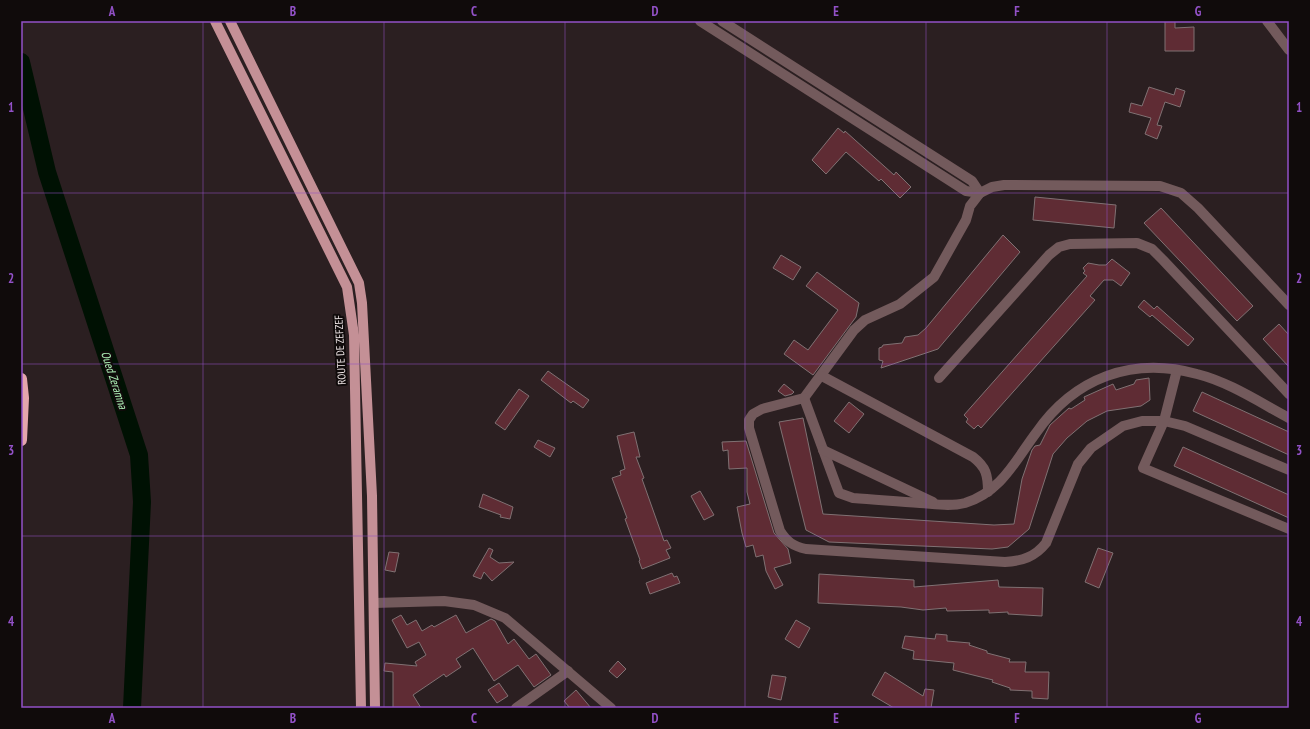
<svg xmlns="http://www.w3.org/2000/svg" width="1310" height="729" viewBox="0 0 1310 729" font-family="'PT Sans Narrow',sans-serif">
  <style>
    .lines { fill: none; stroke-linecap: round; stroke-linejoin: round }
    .river { stroke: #001103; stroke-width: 18 }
    .building { fill: #5f2c34; stroke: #807173 }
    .minor { stroke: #735a5c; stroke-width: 10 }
    .major { stroke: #c49096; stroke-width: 10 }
    .highway { stroke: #e4a6ac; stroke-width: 12 }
    .grid { fill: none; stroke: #9251c7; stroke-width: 1; stroke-opacity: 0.55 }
    .labels { text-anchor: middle; stroke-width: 4; stroke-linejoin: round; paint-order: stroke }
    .street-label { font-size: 11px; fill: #f0e7e8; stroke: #100b0b }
    .water-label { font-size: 12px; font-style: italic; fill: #aff3b8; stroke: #100b0b }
    .neatline { fill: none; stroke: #9251c7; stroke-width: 1.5 }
    .grid-label { font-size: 13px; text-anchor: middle; font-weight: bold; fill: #9251c7 }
  </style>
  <rect width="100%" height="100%" fill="#2b1f21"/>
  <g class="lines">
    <polyline class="river" points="21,62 47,172 139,455 142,502 132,708"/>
  </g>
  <g class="building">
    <polygon points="1165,21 1175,21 1175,28 1194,27 1194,51 1165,51"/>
    <polygon points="1149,87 1174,95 1176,88 1185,91 1180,107 1165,102 1157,125 1162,126 1157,139 1145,134 1151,118 1129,112 1131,103 1142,106"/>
    <polygon points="838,128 844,133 845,131 894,175 896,172 911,187 900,198 881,179 879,181 846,152 826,174 812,160"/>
    <polygon points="1035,197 1116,205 1114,228 1033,220"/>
    <polygon points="1161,208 1253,306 1237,321 1144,223"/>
    <polygon points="1003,235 1020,252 938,349 881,368 883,361 879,360 879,348 882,347 883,345 902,343 905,337 918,335 926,328"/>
    <polygon points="781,255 801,267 793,280 773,268"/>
    <polygon points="1112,259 1130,273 1121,286 1113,280 1104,280 1090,296 1095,300 981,428 978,425 974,429 966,422 968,419 964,415 1087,276 1083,273 1085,271 1083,268 1088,263 1099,265 1106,265"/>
    <polygon points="817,272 859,303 856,317 813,375 784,354 794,340 808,350 838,310 806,286"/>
    <polygon points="1144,300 1154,309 1157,306 1194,339 1188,346 1152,315 1150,317 1138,307"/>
    <polygon points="1279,324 1289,335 1289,367 1263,339"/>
    <polygon points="548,371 589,400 583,408 573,401 571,403 541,380"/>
    <polygon points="1149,378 1150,400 1141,406 1107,411 1087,421 1067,438 1053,454 1029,529 1008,547 992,549 829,542 806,530 779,422 803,418 823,514 994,525 1014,524 1022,479 1032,450 1035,446 1040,445 1050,425 1069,408 1071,409 1085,400 1084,397 1113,384 1116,390 1134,384 1136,380"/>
    <polygon points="784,384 794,392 792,394 785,396 778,391"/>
    <polygon points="519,389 529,396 505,430 495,423"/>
    <polygon points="1202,392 1289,432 1289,455 1193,411"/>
    <polygon points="849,402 864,414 849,433 834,421"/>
    <polygon points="634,432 640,457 636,457 644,478 642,479 664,541 667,540 671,548 666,550 670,558 642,569 639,561 640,560 625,519 627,518 612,478 621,475 620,471 625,469 617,436"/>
    <polygon points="538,440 555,448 550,457 534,447"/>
    <polygon points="746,441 774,533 788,549 791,563 774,568 783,585 775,589 766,571 763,555 756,557 753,545 746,547 742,533 737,507 750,504 747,492 747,468 729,469 728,450 723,451 722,442"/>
    <polygon points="1183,447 1289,495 1289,518 1174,466"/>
    <polygon points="700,491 714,515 704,520 691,496"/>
    <polygon points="483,494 513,507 510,519 500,517 501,515 479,507"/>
    <polygon points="489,548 493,550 490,557 499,563 514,562 492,581 484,572 481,579 473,576"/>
    <polygon points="1098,548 1113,553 1099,588 1085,582"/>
    <polygon points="389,552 399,553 395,572 385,570"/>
    <polygon points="672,573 674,577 677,576 680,583 650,594 646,583"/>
    <polygon points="819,574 914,580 914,587 998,580 999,587 1043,588 1042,616 1008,614 1008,612 989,613 989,610 947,611 946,608 923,610 901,607 818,603"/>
    <polygon points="401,615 407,625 416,620 422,631 432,625 434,627 456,615 466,633 491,619 495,621 508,644 514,639 529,659 536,654 551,675 534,687 518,665 494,681 473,648 456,659 461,667 446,677 444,674 413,695 421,708 393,708 393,672 384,671 385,663 417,666 415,662 426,655 419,642 407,648 392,620"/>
    <polygon points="796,620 810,628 799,648 785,639"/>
    <polygon points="936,634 947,635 947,641 970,643 969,645 987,651 987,653 1010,659 1009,662 1026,662 1025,672 1049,672 1048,699 1032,698 1032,691 1010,690 1010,688 992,682 993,680 953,670 954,663 913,659 914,651 902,648 905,636 935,639"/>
    <polygon points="618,661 626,669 617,678 609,671"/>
    <polygon points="885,672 923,696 925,689 934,690 931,708 894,708 872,695"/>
    <polygon points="772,675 786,677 781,700 768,697"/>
    <polygon points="499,683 508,696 497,703 488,690"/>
    <polygon points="576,690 591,708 570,708 564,701"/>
  </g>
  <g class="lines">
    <g class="minor">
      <polyline points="700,21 966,191 980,193"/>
      <polyline points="722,21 972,181 980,193"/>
      <polyline points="1267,21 1289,50"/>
      <path d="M1289 305 1198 208 1181 193 1160 186 1004 185 992 187 980 193 970 206 966 220 934 277 900 304 865 320 854 330 804 398 762 409 753 414 749 420V428L780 531C787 542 793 546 806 549L1005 562C1022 561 1035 557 1046 543L1078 464 1091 448 1123 426 1142 421H1164L1185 426 1289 470"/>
      <polyline points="1177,370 1164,421 1143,468 1289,529"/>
      <path d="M822 376 973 457C986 467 988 475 988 492"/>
      <polyline points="939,378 1049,255 1059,247 1070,244 1137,243 1152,249 1163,260 1289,394"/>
      <path d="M804 398 839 493 853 498C876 500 898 501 920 503 935 504 950 507 965 503 1001 492 1015 461 1036 433 1074 378 1132 356 1197 374 1229 382 1259 402 1289 418"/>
      <polyline points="823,450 933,502"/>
      <polyline points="374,603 444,601 474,605 505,618 611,708"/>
      <polyline points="516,708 568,671"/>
    </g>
    <g class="major">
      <polyline points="215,21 347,287 354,335 361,708"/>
      <polyline points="230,21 359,283 362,303 372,496 375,708"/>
    </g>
    <polyline class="highway" points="21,379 23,398 21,440"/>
  </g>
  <path class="grid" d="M203 21V708M384 21V708M565 21V708M745 21V708M926 21V708M1107 21V708M21 193H1289M21 364H1289M21 536H1289"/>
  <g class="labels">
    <g class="street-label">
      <text transform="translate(340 350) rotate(-93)" y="4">ROUTE DE ZEFZEF</text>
    </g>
    <g class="water-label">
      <text transform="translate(114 380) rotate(72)" y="4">Oued Zeramna</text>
    </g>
  </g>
  <rect width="1310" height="729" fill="none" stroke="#100b0b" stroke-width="44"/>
  <rect x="22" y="22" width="1266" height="685" class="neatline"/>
  <g class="grid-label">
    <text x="112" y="16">A</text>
    <text x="293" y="16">B</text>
    <text x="474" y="16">C</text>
    <text x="655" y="16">D</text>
    <text x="836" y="16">E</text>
    <text x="1017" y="16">F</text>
    <text x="1198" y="16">G</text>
    <text x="11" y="112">1</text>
    <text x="1299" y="112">1</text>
    <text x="11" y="283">2</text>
    <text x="1299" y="283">2</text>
    <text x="11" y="455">3</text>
    <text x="1299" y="455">3</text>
    <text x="11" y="626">4</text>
    <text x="1299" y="626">4</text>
    <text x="112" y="723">A</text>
    <text x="293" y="723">B</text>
    <text x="474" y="723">C</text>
    <text x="655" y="723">D</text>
    <text x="836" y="723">E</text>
    <text x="1017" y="723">F</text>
    <text x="1198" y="723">G</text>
  </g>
</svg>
